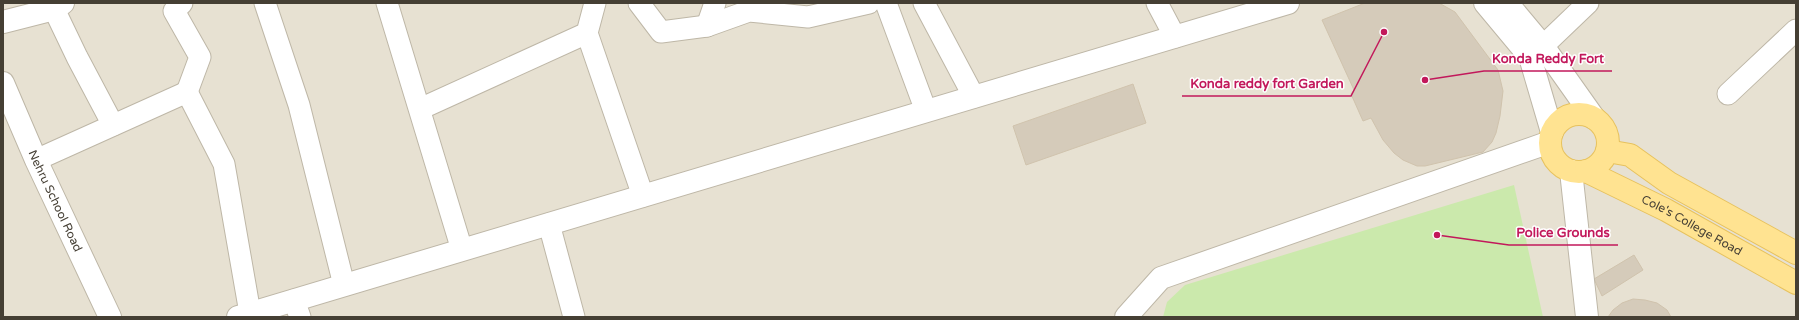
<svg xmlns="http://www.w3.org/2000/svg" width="1799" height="320" viewBox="0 0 1799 320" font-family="'Varela Round',sans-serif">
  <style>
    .residential { fill: #e7e1d2 }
    .green { fill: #cbe9ac }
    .building { fill: #d5cbba; stroke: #d0c3ad }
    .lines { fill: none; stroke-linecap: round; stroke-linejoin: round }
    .minor-casing { stroke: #beb7a7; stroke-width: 23 }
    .tertiary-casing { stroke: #beb7a7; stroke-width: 24 }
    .primary-casing { stroke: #e7c25e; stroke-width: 24 }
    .minor { stroke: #fff; stroke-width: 21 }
    .tertiary { stroke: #fff; stroke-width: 22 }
    .primary { stroke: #ffe391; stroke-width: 22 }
    .labels { text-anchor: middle; stroke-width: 3; stroke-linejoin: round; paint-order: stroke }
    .street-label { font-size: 12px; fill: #453f34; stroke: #fff }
    .leader { fill: none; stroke: #c2185b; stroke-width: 1.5 }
    .callout-dot { fill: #c2185b; stroke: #fff; stroke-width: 1.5 }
    .callout-label { font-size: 13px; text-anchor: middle; font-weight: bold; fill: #c2185b; stroke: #fff; stroke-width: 3; stroke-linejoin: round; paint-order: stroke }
  </style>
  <rect width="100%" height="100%" fill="#f3efe4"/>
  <rect class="residential" x="3" y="3" width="1793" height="314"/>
  <polygon class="green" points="1514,185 1543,317 1163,317 1167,302 1185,285"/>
  <g class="building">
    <polygon points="1365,3 1439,3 1455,12 1498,70 1503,91 1500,116 1496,133 1492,142 1483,152 1425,166 1417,166 1403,160 1394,153 1383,140 1371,118 1363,121 1351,94 1354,90 1322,20"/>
    <polygon points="1133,84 1146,123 1026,165 1013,126"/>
    <polygon points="1634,255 1643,270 1602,296 1594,279"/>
    <polygon points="1633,299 1645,300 1657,303 1667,310 1671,317 1608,317 1613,310 1622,303"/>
  </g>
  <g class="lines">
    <defs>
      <g id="minor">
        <polyline points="182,3 174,11 200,57 187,92"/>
        <polyline points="265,3 299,105 344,285"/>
        <polyline points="387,3 462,250"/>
        <polyline points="639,3 661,32 707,26 749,11 808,17 869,3"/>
        <polyline points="886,3 926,111"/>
        <polyline points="924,3 974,97"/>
        <polyline points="1157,3 1175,37"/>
        <polyline points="54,9 77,57 113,125"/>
        <polyline points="707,26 715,3"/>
        <polyline points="587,33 643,196"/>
        <polyline points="1543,46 1588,3"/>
        <polyline points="1728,94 1796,30"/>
        <polyline points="420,109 587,33 595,3"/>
        <polyline points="36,160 187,92 224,164 250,313"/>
        <polyline points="549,224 574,317"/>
        <polyline points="294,300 300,317"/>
      </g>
      <g id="tertiary">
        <polyline points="1485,3 1530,57 1552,132"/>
        <polyline points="1507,3 1543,46 1594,118"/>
        <polyline points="3,22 54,9 63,3"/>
        <path id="s1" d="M3 83 36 160 110 317"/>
        <polyline points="1571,171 1587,317"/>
        <polyline points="238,317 1288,3"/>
        <polyline points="1126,317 1161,278 1550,142"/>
      </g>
      <g id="primary">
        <circle cx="1579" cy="143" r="29"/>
        <polyline points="1607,151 1630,155 1669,183 1796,253"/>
        <path id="s2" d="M1586 171 1666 210 1796 283"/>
      </g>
    </defs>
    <use href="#minor" class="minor-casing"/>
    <use href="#tertiary" class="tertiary-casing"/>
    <use href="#primary" class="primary-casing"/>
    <use href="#minor" class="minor"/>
    <use href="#tertiary" class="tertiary"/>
    <use href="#primary" class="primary"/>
  </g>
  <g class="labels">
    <g class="street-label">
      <text dy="4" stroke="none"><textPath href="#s1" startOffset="129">Nehru School Road</textPath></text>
      <text dy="4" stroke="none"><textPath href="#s2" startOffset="119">Cole's College Road</textPath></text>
    </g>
  </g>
  <path class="leader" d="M1425 80L1484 71H1612M1384 32L1351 96H1182M1437 235L1509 245H1618"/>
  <g class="callout-dot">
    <circle cx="1425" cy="80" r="4"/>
    <circle cx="1384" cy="32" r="4"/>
    <circle cx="1437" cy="235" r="4"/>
  </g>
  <g class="callout-label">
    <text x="1548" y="63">Konda Reddy Fort</text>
    <text x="1267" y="88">Konda reddy fort Garden</text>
    <text x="1563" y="237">Police Grounds</text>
  </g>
  <rect width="1799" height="320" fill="none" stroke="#453f34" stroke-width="8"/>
</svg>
